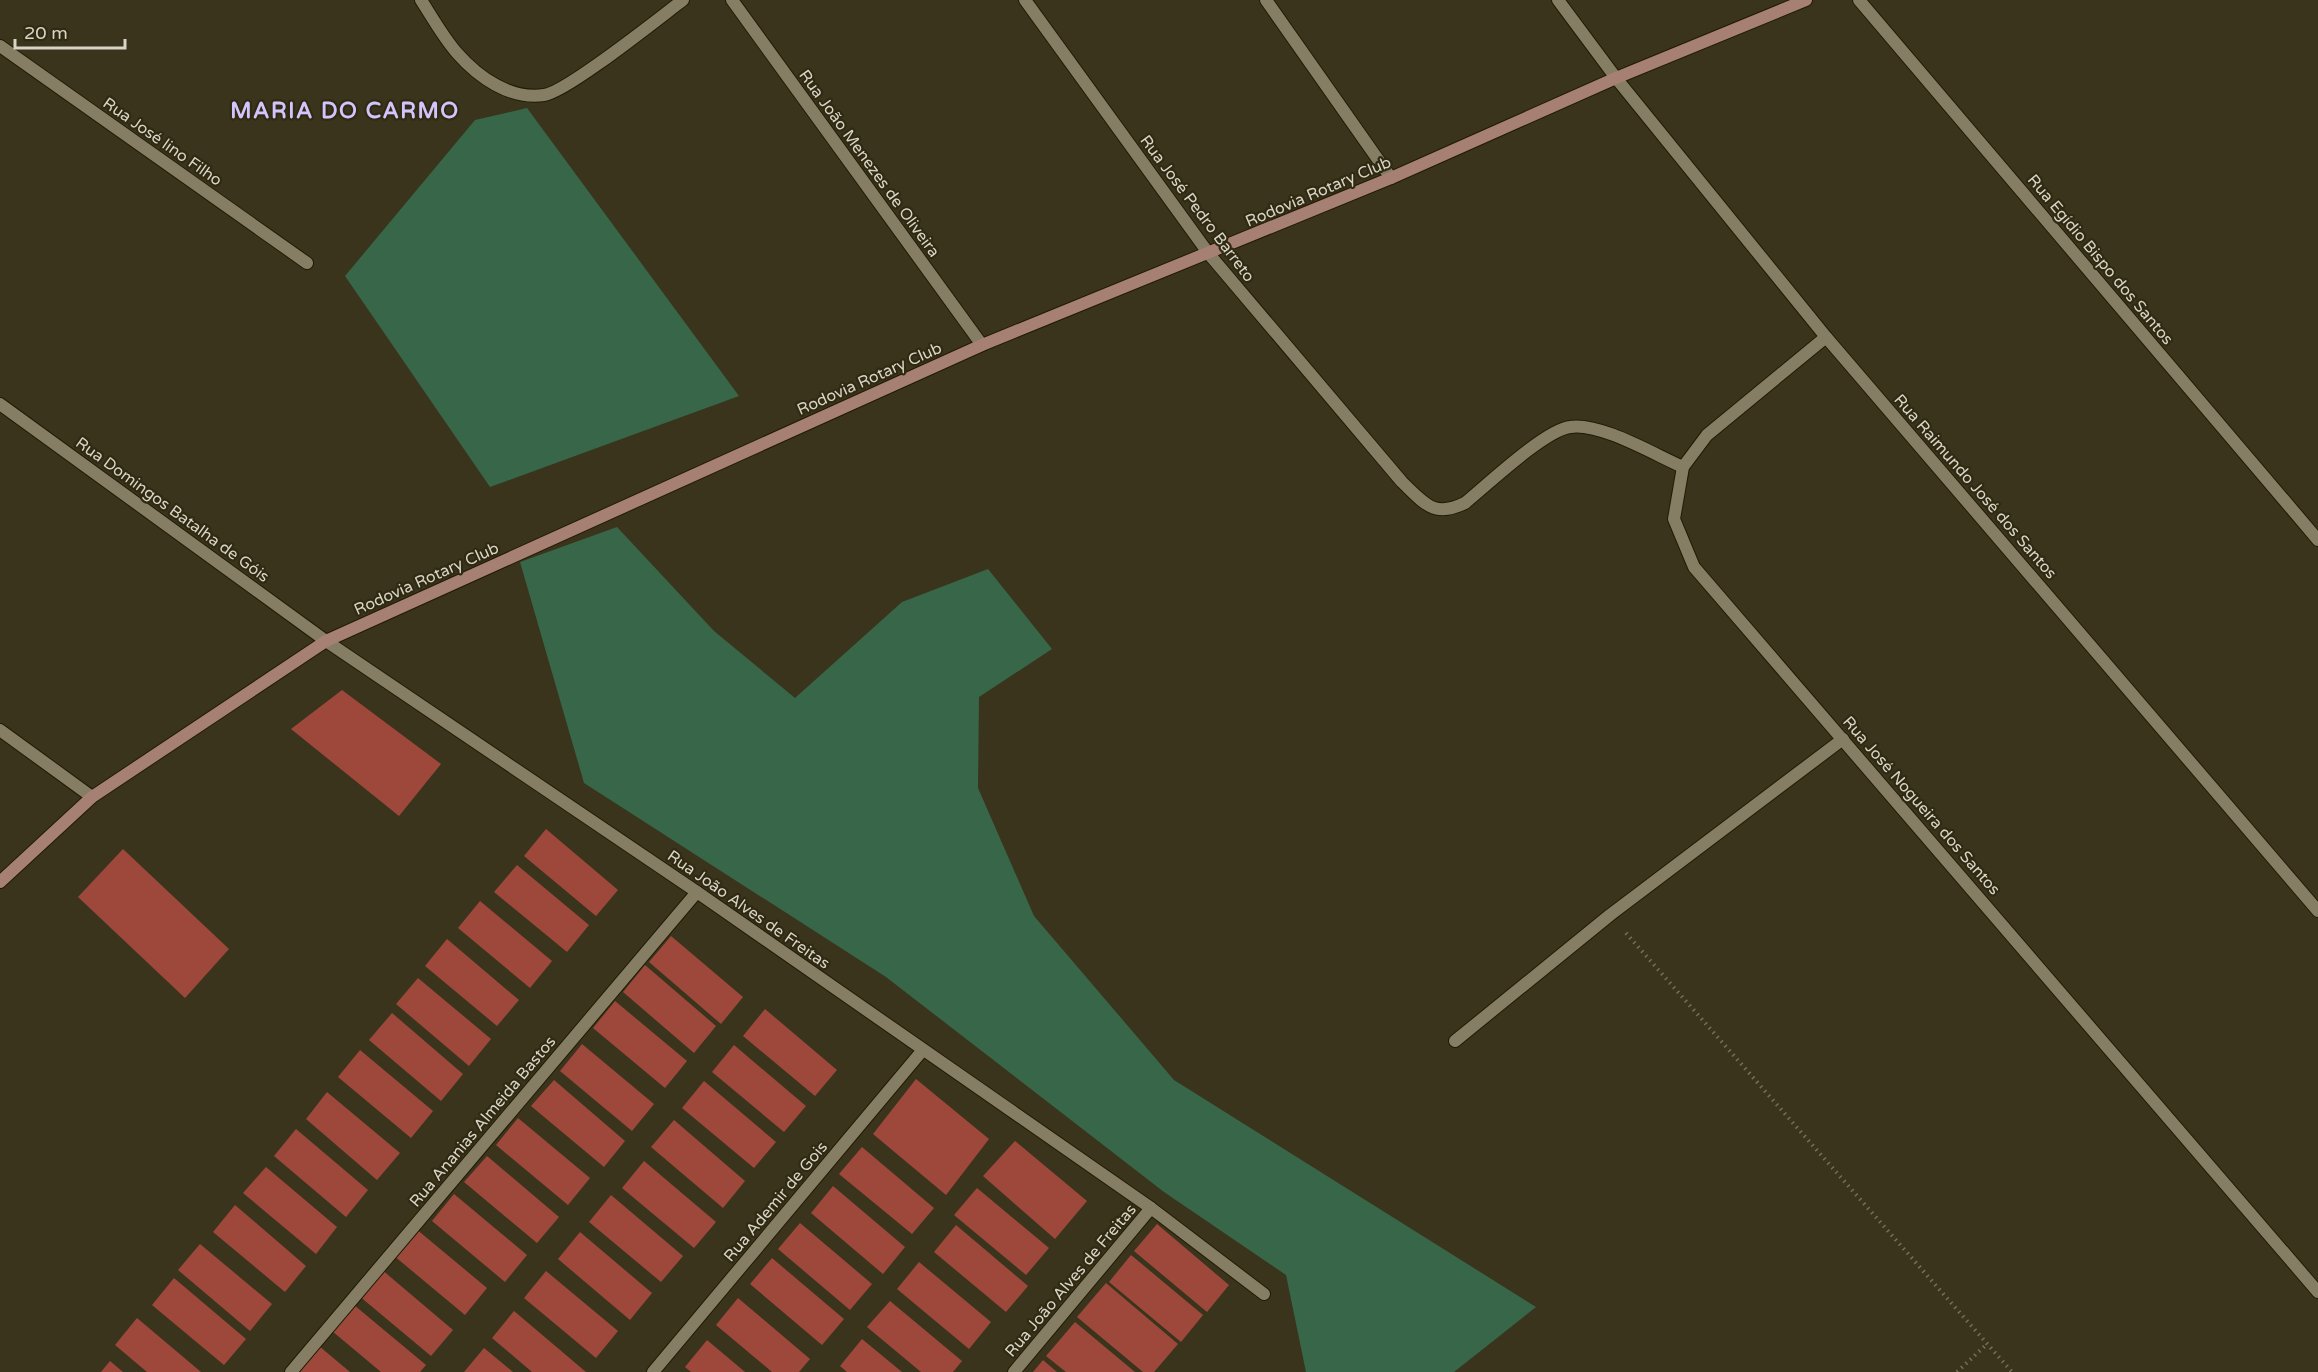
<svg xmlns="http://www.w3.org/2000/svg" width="2318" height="1372" viewBox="0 0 2318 1372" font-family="'Varela Round',sans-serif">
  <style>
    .green { fill: #386648 }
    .building { fill: #9e483b }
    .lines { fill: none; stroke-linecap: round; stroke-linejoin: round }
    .minor-casing { stroke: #221b04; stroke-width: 14 }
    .secondary-casing { stroke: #221b04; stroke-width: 14 }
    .path { stroke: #756f5b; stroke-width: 4; stroke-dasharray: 1.5 4.5; stroke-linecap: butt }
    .minor { stroke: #857e64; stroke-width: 12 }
    .secondary { stroke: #a78074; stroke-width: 12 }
    .labels { text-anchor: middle; stroke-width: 4.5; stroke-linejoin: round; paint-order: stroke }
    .street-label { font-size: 16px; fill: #d8d4c6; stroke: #302a12 }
    .district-label { font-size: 22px; font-weight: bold; letter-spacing: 1.5px; fill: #d2c4fd; stroke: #302a12 }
  </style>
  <rect width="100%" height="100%" fill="#3a341c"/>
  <g class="green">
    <polygon points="527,108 739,396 490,487 345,276 475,120"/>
    <polygon points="617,527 714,631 795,698 902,602 988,569 1052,649 979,697 978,788 1034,916 1174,1080 1536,1307 1454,1372 1306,1372 1286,1275 1164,1192 886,977 584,783 520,562"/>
  </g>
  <g class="building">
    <polygon points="342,690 441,764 399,816 291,729"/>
    <polygon points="546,829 618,890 596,916 524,856"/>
    <polygon points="123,849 229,949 185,998 78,897"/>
    <polygon points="517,865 589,925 567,952 494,892"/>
    <polygon points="480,901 552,961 530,988 458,928"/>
    <polygon points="671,936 743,997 721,1024 649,962"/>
    <polygon points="447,939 519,1000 497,1026 425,966"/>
    <polygon points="645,965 716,1026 694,1053 623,992"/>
    <polygon points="418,978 491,1039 469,1066 396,1004"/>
    <polygon points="615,1001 687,1061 665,1088 593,1028"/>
    <polygon points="765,1009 837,1070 815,1096 743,1036"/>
    <polygon points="392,1013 463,1074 441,1101 369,1040"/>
    <polygon points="582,1044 654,1104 632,1131 560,1071"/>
    <polygon points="734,1045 806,1106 784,1132 712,1072"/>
    <polygon points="360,1050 433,1111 411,1138 338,1077"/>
    <polygon points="916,1079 989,1139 946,1195 873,1134"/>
    <polygon points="554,1080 625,1141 604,1167 531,1106"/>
    <polygon points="704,1081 776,1142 754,1168 682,1108"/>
    <polygon points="327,1092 400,1153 377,1180 306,1119"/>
    <polygon points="518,1118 590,1178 568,1205 496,1145"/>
    <polygon points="674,1120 745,1181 723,1208 651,1147"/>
    <polygon points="296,1129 368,1190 346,1217 274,1156"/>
    <polygon points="1015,1141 1087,1201 1055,1239 983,1176"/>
    <polygon points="862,1147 934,1208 912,1234 839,1174"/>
    <polygon points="487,1156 559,1217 537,1243 464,1182"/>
    <polygon points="644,1161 716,1222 694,1248 622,1188"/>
    <polygon points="266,1167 337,1227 316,1254 243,1193"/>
    <polygon points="833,1186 905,1247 883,1274 811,1213"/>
    <polygon points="977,1188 1049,1248 1026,1275 954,1215"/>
    <polygon points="454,1194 527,1255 505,1282 432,1221"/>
    <polygon points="611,1195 683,1256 661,1282 589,1222"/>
    <polygon points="235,1205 306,1266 285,1292 213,1232"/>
    <polygon points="800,1223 872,1284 850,1310 778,1249"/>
    <polygon points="1157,1224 1229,1285 1207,1312 1134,1251"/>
    <polygon points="956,1225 1028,1286 1006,1312 934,1252"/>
    <polygon points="415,1228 487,1288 465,1315 393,1255"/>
    <polygon points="580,1232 652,1293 630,1320 558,1259"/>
    <polygon points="200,1244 272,1304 250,1331 178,1270"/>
    <polygon points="1131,1255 1203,1315 1181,1342 1109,1282"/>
    <polygon points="772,1258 844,1319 822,1345 750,1284"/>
    <polygon points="919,1262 991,1322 969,1349 897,1289"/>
    <polygon points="381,1269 453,1330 431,1356 358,1295"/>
    <polygon points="546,1271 618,1331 596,1358 524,1298"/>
    <polygon points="174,1278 246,1339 224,1365 152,1305"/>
    <polygon points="1106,1283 1178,1344 1154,1372 1143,1372 1077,1317"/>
    <polygon points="738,1298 810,1359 799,1372 772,1372 716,1325"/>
    <polygon points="890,1301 962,1361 953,1372 921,1372 867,1327"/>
    <polygon points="354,1305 426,1365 420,1372 381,1372 332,1331"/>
    <polygon points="514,1311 586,1372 532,1372 492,1338"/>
    <polygon points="137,1318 201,1372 147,1372 115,1345"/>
    <polygon points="1075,1322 1135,1372 1066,1372 1046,1356"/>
    <polygon points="862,1339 902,1372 847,1372 840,1366"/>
    <polygon points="707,1340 745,1372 691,1372 685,1367"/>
    <polygon points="319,1346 350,1372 298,1372"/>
    <polygon points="484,1348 513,1372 464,1372"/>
    <polygon points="1043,1360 1057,1372 1033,1372"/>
    <polygon points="110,1361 123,1372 101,1372"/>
  </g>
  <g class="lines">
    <defs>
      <g id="minor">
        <path d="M421 0C432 17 443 37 457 53 478 77 510 100 544 95 567 92 659 18 683 0"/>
        <polyline points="732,0 982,345"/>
        <path d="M1025 0 1209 254 1402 482C1425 504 1434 518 1465 503 1487 485 1545 430 1570 427 1600 422 1655 455 1683 467"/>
        <polyline points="1266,0 1391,178"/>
        <polyline points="1558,0 1616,78 1826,337 2318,911"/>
        <polyline points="1859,0 2318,540"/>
        <polyline points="0,46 307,263"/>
        <polyline points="1826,337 1707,435 1683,467 1674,519 1694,567 2318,1292"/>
        <polyline points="0,404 326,641 697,892 1151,1208 1264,1294"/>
        <polyline points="0,730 92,797"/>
        <polyline points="1455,1041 1610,915 1843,739"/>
        <polyline points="291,1372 697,892"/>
        <polyline points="653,1372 922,1051"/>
        <polyline points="1014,1372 1151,1208"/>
      </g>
      <polyline id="secondary" points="0,882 92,797 326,641 982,345 1391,178 1616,78 1806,0"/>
    </defs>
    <use href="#minor" class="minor-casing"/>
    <use href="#secondary" class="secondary-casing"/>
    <g class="path">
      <polyline points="1626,933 2012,1372"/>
      <polyline points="1957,1372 1987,1344"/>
    </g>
    <use href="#minor" class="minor"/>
    <use href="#secondary" class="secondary"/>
  </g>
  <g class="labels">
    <g class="street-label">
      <text transform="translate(163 141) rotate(35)" y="6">Rua José lino Filho</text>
      <text transform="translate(870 163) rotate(54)" y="6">Rua João Menezes de Oliveira</text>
      <text transform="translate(1318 191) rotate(-23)" y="6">Rodovia Rotary Club</text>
      <text transform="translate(1198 208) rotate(53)" y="6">Rua José Pedro Barreto</text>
      <text transform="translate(2101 259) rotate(50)" y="6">Rua Egídio Bispo dos Santos</text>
      <text transform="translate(869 378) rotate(-24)" y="6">Rodovia Rotary Club</text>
      <text transform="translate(1976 486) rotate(49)" y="6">Rua Raimundo José dos Santos</text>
      <text transform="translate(173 509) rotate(36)" y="6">Rua Domingos Batalha de Góis</text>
      <text transform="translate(426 578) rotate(-24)" y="6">Rodovia Rotary Club</text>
      <text transform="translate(1922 805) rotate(49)" y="6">Rua José Nogueira dos Santos</text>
      <text transform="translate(749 909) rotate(35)" y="6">Rua João Alves de Freitas</text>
      <text transform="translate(482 1121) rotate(-50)" y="6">Rua Ananias Almeida Bastos</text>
      <text transform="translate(775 1201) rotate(-50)" y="6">Rua Ademir de Gois</text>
      <text transform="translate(1070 1280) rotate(-50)" y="6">Rua João Alves de Freitas</text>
    </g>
    <g class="district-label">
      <text x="345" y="118">MARIA DO CARMO</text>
    </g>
  </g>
  <path d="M15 39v9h110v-9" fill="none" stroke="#d8d4c6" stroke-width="3"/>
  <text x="24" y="39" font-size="18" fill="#d8d4c6" stroke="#302a12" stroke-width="4.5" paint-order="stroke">20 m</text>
</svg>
